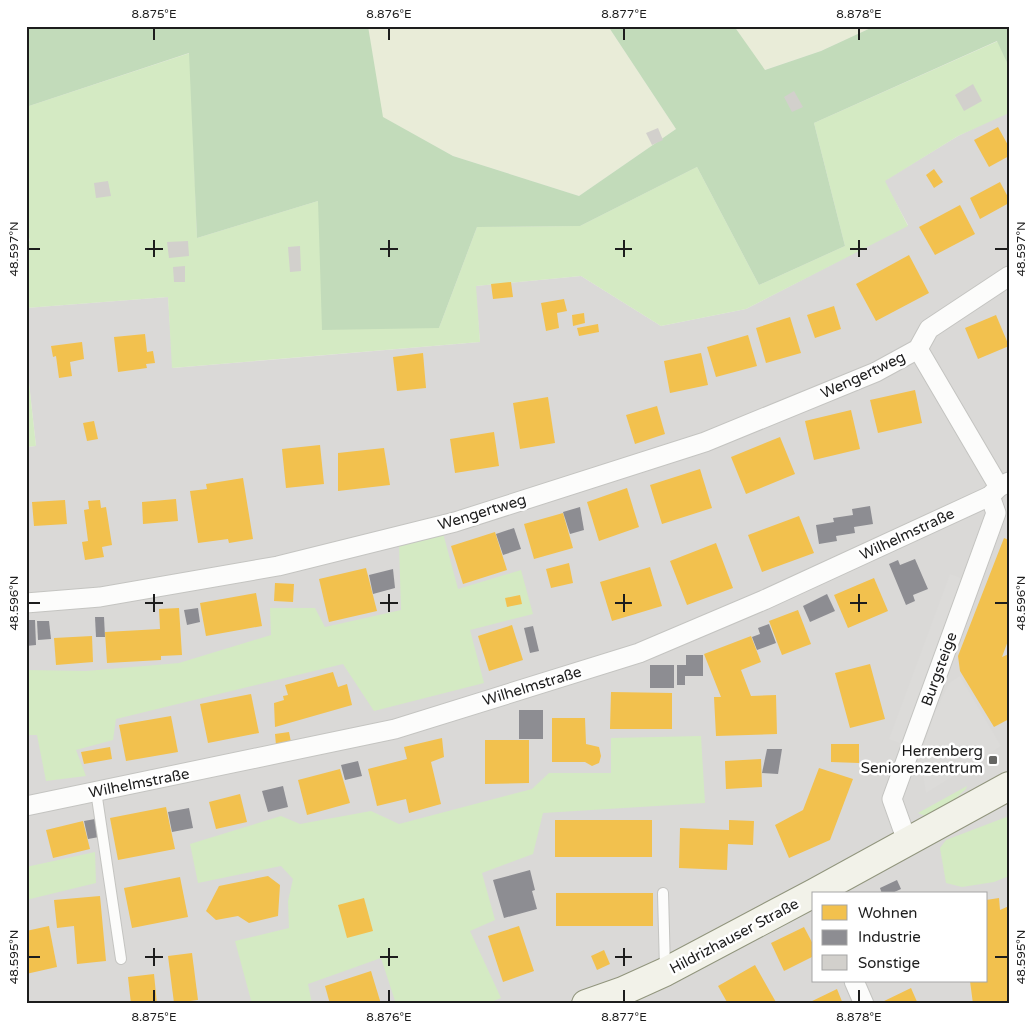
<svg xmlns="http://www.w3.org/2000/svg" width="1035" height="1030" viewBox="0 0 1035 1030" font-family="'Varela Round',sans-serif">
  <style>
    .residential { fill: #dad9d7; fill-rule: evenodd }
    .farmland { fill: #e9ecd8 }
    .grass { fill: #d4eac3 }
    .forest { fill: #c2dbba }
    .parking { fill: #dcdbd9 }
    .homes { fill: #f2c14e }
    .industry { fill: #8d8d92 }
    .building { fill: #d2d0cc }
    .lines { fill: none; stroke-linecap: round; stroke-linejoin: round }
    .service-casing { stroke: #c4c4c1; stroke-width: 12 }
    .minor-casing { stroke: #c4c4c1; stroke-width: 21 }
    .secondary-casing { stroke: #91957d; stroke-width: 30 }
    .service { stroke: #fcfcfb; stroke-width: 10 }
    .minor { stroke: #fcfcfb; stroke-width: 19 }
    .secondary { stroke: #f2f2e9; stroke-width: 28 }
    .ticks { fill: none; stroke: #1d1d1d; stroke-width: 2 }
    .poi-dot { fill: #656563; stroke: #fff; stroke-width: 2 }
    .labels { text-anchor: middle; stroke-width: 5; stroke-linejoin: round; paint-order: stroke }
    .street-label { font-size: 15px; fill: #1d1d1d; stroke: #fff }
    .poi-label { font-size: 15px; fill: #1d1d1d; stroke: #fff; text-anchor: end }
    .neatline { fill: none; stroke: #1d1d1d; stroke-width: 2 }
    .ticks-label { font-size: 12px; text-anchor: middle; fill: #1d1d1d }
  </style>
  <rect width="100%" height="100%" fill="#ebeae5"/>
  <path class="residential" d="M1007 112 1009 113V1004H26V447L36 446 26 356V308L168 297 173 368 480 342 475 286 581 276 661 326 746 309 908 225 884 181 958 136ZM814 894H986V981H814Z"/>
  <g class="farmland">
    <polygon points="368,26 608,26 676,129 579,196 453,156 382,117"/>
    <polygon points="734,26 875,26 821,51 764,70"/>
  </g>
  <g class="grass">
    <polygon points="998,41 1009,67 1009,113 958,136 885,181 908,226 746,309 661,326 581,276 476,286 480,342 172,368 168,297 26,308 26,242 30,241 26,226 26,107 190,53 197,238 318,201 439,328 477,227 580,226 697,167 759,285 845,246 814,123"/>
    <polygon points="26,356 36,446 26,447"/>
    <polygon points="443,533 458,589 521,570 533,614 470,630 484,683 374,711 343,664 116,719 113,740 76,750 86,776 46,781 37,735 26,735 26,670 86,671 179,663 271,635 270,608 315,608 325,627 401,610 399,544"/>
    <polygon points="701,736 705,803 543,813 533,854 482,873 495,920 470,931 501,998 486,1004 396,1004 381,958 308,984 312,1004 252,1004 235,941 289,928 288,901 293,879 281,866 198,883 190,844 281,816 300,824 371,811 399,824 532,789 549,773 611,773 611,738"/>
    <path d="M967 786 966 789C954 799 935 823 918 813Z"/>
    <polygon points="1009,816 1009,876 994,882 962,887 946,883 940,848 946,840"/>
    <polygon points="95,852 96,883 26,900 26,867"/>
  </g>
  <polygon class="forest" points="26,26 368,26 383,117 453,156 579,196 676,129 608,26 734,26 765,70 821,51 875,26 1009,26 1009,67 997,41 814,123 845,246 759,285 697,167 580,226 477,227 439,328 322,330 318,201 197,238 189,53 26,107"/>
  <g class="parking">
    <polygon points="950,574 966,580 905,745 889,739"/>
    <polygon points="960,676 1001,746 926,793 920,758 933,717 949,683"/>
  </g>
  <g class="homes">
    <polygon points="998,127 1009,147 1009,156 989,167 974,140"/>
    <polygon points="934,169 943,182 934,188 926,175"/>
    <polygon points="1000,182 1009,199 1009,203 980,219 970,198"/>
    <polygon points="960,205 975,234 935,255 919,227"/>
    <polygon points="909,255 929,293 876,321 856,284"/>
    <polygon points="511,282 513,297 493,299 491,284"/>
    <polygon points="564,299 567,311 557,313 559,328 546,331 541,303"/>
    <polygon points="834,306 841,329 815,338 807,315"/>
    <polygon points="584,313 585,323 573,326 572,315"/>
    <polygon points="996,315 1009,346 978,359 965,328"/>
    <polygon points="790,317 801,353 766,363 756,328"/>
    <polygon points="598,324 599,332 579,336 577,328"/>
    <polygon points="145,334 147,352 153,351 155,363 146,364 147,368 118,372 114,337"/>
    <polygon points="748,335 757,366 716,377 707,347"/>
    <polygon points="82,342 84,359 70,362 72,376 59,378 56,356 53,357 51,346"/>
    <polygon points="423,353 426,388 397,391 393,357"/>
    <polygon points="701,353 708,385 670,393 664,361"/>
    <polygon points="915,390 922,423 878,433 870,400"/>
    <polygon points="548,397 555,443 520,449 513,403"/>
    <polygon points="657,406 665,434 635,444 626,415"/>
    <polygon points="851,410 860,449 814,460 805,421"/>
    <polygon points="94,421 98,439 87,441 83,423"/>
    <polygon points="494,432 499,466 455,473 450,439"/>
    <polygon points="780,437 795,474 746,494 731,457"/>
    <polygon points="320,445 324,484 286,488 282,449"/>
    <polygon points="384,448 390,485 338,491 338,453"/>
    <polygon points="700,469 712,508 662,524 650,485"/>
    <polygon points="243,478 253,539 229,543 228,539 198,543 190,491 207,489 206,484"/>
    <polygon points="627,488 639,527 599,541 587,502"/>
    <polygon points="176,499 178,521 143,524 142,502"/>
    <polygon points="65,500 67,524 34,526 32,502"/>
    <polygon points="100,500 101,508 106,507 112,545 102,547 104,557 85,560 82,542 88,541 84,510 89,509 88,501"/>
    <polygon points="563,513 573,548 534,559 524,524"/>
    <polygon points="799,516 814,553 762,572 748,535"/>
    <polygon points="495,532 507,570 463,584 451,546"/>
    <polygon points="1004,538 1009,540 1009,638 1002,657 1009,654 1009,719 994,727 960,671 958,656"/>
    <polygon points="716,543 733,588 687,605 670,561"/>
    <polygon points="569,563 573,583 551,588 546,569"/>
    <polygon points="650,567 662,606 612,621 600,582"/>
    <polygon points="366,568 377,611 329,622 319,579"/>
    <polygon points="874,578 888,611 848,628 834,595"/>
    <polygon points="275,583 294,584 293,602 274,601"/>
    <polygon points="256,593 262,626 206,636 200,603"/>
    <polygon points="520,595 522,604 507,607 505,598"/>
    <polygon points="179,608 182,655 161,656 161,660 107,663 105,632 160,629 159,609"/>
    <polygon points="798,610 811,644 782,655 769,621"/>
    <polygon points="512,625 523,660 489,671 478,636"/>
    <polygon points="92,636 93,662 56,665 54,638"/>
    <polygon points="751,636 761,662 741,670 751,696 776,695 777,734 716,736 714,697 721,697 704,654"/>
    <polygon points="870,664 885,719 850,728 835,673"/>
    <polygon points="333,672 338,687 347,684 352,705 275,727 274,703 284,700 283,696 288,695 285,685"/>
    <polygon points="611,692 672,693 672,729 610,729"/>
    <polygon points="251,694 259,733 208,743 200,704"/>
    <polygon points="171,716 178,752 126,761 119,725"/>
    <polygon points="552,718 585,718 586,744 599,747 601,756 599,763 592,766 585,762 552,762"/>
    <polygon points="289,732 291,742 276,745 275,734"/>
    <polygon points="442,738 444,757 431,762 441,804 409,813 406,799 377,806 368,769 407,759 404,747"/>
    <polygon points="485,740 529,740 529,783 485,784"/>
    <polygon points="831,744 859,744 859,763 831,762"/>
    <polygon points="110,747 112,759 84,764 81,752"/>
    <polygon points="761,759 762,787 726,789 725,761"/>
    <polygon points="819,768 853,779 830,840 789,858 775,825 803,810"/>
    <polygon points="340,769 350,803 307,815 298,780"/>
    <polygon points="240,794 247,822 216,829 209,802"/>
    <polygon points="166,807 175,849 118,860 110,818"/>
    <rect x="555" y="820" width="97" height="37"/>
    <polygon points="729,820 754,821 753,845 728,844 727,870 679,868 680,828 729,830"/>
    <polygon points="83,821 90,849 53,858 46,830"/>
    <polygon points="268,876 280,885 278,916 249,923 238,916 216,920 206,911 219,886"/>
    <polygon points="180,877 188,917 132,928 124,888"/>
    <rect x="556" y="893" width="97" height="33"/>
    <polygon points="100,896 106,961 77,964 74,926 57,928 54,900"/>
    <polygon points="364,898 373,931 347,938 338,905"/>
    <polygon points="999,898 1000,910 1009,906 1009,1004 973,1004 970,981 986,981 986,900"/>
    <polygon points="49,926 57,967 26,974 26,931"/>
    <polygon points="519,926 534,971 503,982 488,936"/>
    <polygon points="804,927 814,946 814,956 784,971 771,943"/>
    <polygon points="604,950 610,964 597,970 591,956"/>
    <polygon points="192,953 198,1000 174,1003 168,956"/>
    <polygon points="755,965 777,1004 728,1004 718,986"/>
    <polygon points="371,971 381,1004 330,1004 325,986"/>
    <polygon points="154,974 157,1004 131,1004 128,977"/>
    <polygon points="911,988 918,1004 878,1004"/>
    <polygon points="837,989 843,1004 806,1004"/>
  </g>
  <g class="industry">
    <polygon points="870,506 873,524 854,527 855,533 836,536 837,541 819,544 816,525 834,522 833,518 853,515 852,509"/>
    <polygon points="580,507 584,530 570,534 563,512"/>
    <polygon points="514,528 521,549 503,555 496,534"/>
    <polygon points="915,559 928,589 913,595 915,601 906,605 889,564 898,560 900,565"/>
    <polygon points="393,569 395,588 373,594 369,575"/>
    <polygon points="827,594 835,611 810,622 803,606"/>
    <polygon points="198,608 200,622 187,625 184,610"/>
    <polygon points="95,617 104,617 105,637 96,637"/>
    <polygon points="26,620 35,620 36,645 26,646"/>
    <polygon points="37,621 49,621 51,639 38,640"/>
    <polygon points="769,624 776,643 757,650 752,637 760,634 758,628"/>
    <polygon points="533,626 539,651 530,653 524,628"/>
    <polygon points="686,655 703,655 703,676 685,676 685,685 677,685 677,665 686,665"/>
    <rect x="650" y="665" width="24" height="23"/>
    <rect x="519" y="710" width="24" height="29"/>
    <polygon points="767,749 782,749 778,774 762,773"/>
    <polygon points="358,761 362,776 345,780 341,765"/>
    <polygon points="283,786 288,807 268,812 262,791"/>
    <polygon points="189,808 193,828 172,832 168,812"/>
    <polygon points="95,819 99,837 88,839 84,821"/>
    <polygon points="530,870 535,890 532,891 537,909 504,918 493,880"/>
    <polygon points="897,880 901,889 890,894 882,894 880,888"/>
  </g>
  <g class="building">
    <polygon points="973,84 982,101 964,111 955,95"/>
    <polygon points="794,91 803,107 792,112 784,97"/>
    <polygon points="658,128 663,140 652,145 646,133"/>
    <polygon points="108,181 111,196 96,198 94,183"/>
    <polygon points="188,241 189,256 169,258 167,242"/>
    <polygon points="300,246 301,271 290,272 288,247"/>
    <polygon points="185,266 185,282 174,282 173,267"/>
  </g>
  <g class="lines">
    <defs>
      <g id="service">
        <polyline points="96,791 121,959"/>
        <polyline points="663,893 665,969"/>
      </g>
      <g id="minor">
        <polyline points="918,349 999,487"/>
        <polyline points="26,603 100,597 278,566 455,522 705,442 876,372 918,349 929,329 1009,276"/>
        <polyline points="26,806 395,729 639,653 764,600 990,496 999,487 1009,482"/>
        <polyline points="907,841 892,799 996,513 990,496"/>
        <polyline points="854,981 864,1004"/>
      </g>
      <polyline id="secondary" points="586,1004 623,991 665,972 814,893 1009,786"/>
    </defs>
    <use href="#service" class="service-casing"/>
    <use href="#minor" class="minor-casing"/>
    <use href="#secondary" class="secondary-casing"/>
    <use href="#service" class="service"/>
    <use href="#minor" class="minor"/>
    <use href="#secondary" class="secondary"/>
  </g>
  <path class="ticks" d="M154 28V40M389 28V40M624 28V40M859 28V40M154 240V257M389 240V257M624 240V257M859 240V257M28 249H40M145 249H163M380 249H398M615 249H632M850 249H867M995 249H1008M154 594V612M389 594V612M624 594V612M859 594V612M28 603H40M145 603H163M380 603H398M615 603H632M850 603H867M995 603H1008M154 948V966M389 948V966M624 948V966M28 957H40M145 957H163M380 957H398M615 957H632M995 957H1008M154 990V1002M389 990V1002M624 990V1002M859 990V1002"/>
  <rect class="poi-dot" x="988" y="755" width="10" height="10" rx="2.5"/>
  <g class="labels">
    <g class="street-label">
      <text transform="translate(863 375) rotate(-25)" y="5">Wengertweg</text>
      <text transform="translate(482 512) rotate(-17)" y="5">Wengertweg</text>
      <text transform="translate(907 534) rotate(-25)" y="5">Wilhelmstraße</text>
      <text transform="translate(939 669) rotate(-70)" y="5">Burgsteige</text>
      <text transform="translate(532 686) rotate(-17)" y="5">Wilhelmstraße</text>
      <text transform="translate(139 783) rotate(-11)" y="5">Wilhelmstraße</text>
      <text transform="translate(734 936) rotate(-28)" y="5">Hildrizhauser Straße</text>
    </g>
    <g class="poi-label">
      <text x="983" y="756">Herrenberg<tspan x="983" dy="17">Seniorenzentrum</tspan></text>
    </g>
  </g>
  <rect width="1035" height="1030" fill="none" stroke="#ffffff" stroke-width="55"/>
  <rect x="812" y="892" width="175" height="90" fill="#ffffff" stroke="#a5a5a5"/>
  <rect x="822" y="905" width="25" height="15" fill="#f2c14e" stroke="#a5a5a5"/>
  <text x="858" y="918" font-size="15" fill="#1d1d1d">Wohnen</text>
  <rect x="822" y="930" width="25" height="15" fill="#8d8d92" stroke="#a5a5a5"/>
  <text x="858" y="942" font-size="15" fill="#1d1d1d">Industrie</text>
  <rect x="822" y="955" width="25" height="15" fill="#d2d0cc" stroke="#a5a5a5"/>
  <text x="858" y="968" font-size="15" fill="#1d1d1d">Sonstige</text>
  <rect x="28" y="28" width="980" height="974" class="neatline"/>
  <g class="ticks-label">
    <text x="154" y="18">8.875°E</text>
    <text x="389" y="18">8.876°E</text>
    <text x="624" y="18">8.877°E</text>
    <text x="859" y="18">8.878°E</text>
    <text transform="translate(14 249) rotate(-90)" y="4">48.597°N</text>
    <text transform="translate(1021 249) rotate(-90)" y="4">48.597°N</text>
    <text transform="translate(14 603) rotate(-90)" y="4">48.596°N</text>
    <text transform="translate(1021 603) rotate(-90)" y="4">48.596°N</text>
    <text transform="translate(14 957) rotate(-90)" y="4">48.595°N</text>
    <text transform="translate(1021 957) rotate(-90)" y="4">48.595°N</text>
    <text x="154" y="1021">8.875°E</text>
    <text x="389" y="1021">8.876°E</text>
    <text x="624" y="1021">8.877°E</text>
    <text x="859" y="1021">8.878°E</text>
  </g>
</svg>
